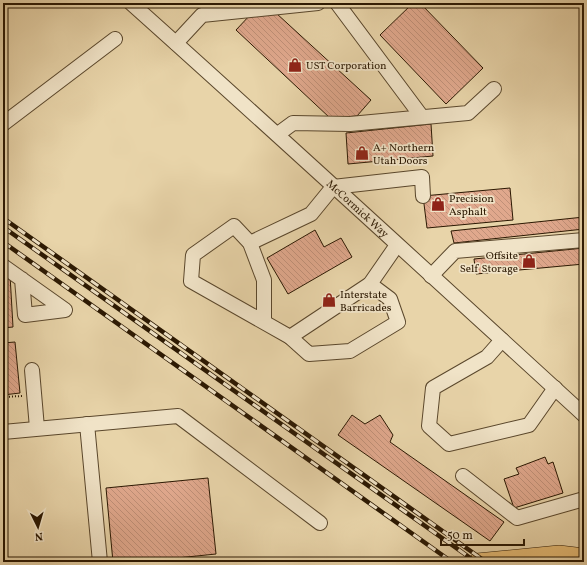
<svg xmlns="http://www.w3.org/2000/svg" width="587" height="565" viewBox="0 0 587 565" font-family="Vollkorn,serif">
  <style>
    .building { fill: url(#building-back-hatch); stroke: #2b1802 }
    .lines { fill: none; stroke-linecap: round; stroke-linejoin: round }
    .minor-casing { stroke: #5a472c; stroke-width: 16 }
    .major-casing { stroke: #2b1802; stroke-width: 18 }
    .path { stroke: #2b1802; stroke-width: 2; stroke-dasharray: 1 2; stroke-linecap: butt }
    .minor { stroke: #f0e3c7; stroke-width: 14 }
    .major { stroke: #e4ba74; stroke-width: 17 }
    .rail-casing { stroke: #2b1802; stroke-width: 4.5 }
    .rail { stroke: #f0e3c7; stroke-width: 3; stroke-dasharray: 9; stroke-linecap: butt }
    .labels { text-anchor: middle; stroke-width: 3.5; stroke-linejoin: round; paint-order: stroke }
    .poi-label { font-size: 11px; fill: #2b1802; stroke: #f0e3c7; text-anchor: start }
    .street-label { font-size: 11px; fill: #2b1802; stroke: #f0e3c7 }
  </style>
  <defs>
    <pattern id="building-back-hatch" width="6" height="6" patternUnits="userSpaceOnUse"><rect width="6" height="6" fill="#e0a88d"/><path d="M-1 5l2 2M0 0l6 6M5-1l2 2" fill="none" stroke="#c09078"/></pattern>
  </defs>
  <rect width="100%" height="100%" fill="#e8d4a9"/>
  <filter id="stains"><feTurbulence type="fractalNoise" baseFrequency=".005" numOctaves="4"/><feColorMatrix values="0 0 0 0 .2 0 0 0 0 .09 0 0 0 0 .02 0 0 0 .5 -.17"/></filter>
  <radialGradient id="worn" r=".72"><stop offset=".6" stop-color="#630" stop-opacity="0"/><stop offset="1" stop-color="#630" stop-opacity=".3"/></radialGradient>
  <g class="building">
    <polygon points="413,3 420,3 483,68 446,104 380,35"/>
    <polygon points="276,13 371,100 357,116 330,118 236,30 251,14"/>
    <polygon points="431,124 433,156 348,164 346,133"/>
    <polygon points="510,188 513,220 427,228 423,196"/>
    <polygon points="584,217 584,229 454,243 451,231"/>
    <polygon points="315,230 324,247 341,238 352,257 288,294 267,258"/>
    <polygon points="584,248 584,264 476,274 474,259"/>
    <polygon points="3,270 10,275 13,327 3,328"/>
    <polygon points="15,342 20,393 3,395 3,343"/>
    <polygon points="352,415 365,424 380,415 393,435 390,442 504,522 490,541 338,435"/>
    <polygon points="545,457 548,464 553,462 563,493 514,508 504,479 519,474 516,468"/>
    <polygon points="208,478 216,554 138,562 113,562 106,488"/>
  </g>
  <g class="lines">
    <defs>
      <g id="minor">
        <path id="s1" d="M131 3C283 139 433 277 584 415"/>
        <polyline points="337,3 422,117"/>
        <polyline points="176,43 202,15 318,3"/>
        <polyline points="3,124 115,39"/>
        <polyline points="278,134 293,123 350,124 468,113 494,89"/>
        <polyline points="250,243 311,214 333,187 422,177 423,196"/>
        <polyline points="3,266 65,310 25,315 22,279"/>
        <polyline points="431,276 455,251 584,240"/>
        <polyline points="264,322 264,280 250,243 234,226 193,255 191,281 290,337 309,354 350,351 398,322 390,299 370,284"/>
        <polyline points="290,337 370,284 397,245"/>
        <polyline points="502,340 487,357 433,388 429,426 449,444 529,425 555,388"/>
        <polyline points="32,370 37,428"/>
        <polyline points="87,424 100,562"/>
        <polyline points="3,432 178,416 320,523"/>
        <polyline points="463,476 517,518 584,499"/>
      </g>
      <polyline id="major" points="477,562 559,554 584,557"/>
    </defs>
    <use href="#minor" class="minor-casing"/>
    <use href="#major" class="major-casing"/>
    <polyline class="path" points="3,397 22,396"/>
    <use href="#minor" class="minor"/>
    <use href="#major" class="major"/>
    <defs>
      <g id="rail">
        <polyline points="3,218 486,562"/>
        <polyline points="3,227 476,562"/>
        <polyline points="3,242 452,562"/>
      </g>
    </defs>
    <use href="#rail" class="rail-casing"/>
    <use href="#rail" class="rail"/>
  </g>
  <defs>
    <symbol id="shop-bare" viewBox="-9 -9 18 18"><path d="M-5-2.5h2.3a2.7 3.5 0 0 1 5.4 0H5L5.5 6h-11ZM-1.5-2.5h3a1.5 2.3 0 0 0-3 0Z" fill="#8f2418" stroke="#f0e3c7" stroke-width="2.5" paint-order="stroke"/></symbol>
  </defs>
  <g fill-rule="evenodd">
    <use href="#shop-bare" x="285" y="55" width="20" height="20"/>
    <use href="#shop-bare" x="352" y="143" width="20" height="20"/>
    <use href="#shop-bare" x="428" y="194" width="20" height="20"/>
    <use href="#shop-bare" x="519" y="251" width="20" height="20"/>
    <use href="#shop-bare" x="319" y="290" width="20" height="20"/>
  </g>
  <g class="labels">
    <g class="poi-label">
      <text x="306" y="69">UST Corporation</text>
      <text x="373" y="151">A+ Northern<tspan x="373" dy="13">Utah Doors</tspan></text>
      <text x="449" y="202">Precision<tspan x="449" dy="13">Asphalt</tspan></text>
      <text x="518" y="259" text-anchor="end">Offsite<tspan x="518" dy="13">Self Storage</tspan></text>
      <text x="340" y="298">Interstate<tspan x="340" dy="13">Barricades</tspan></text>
    </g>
    <g class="street-label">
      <text dy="4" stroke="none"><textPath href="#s1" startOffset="306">McCormick Way</textPath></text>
    </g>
  </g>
  <rect width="587" height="565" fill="none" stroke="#e8d4a9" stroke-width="16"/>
  <rect x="4" y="4" width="579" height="557" fill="none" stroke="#2b1802" stroke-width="2"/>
  <rect x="8" y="8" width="571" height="549" fill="none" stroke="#2b1802"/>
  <g transform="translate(38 527) rotate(175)" stroke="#f0e3c7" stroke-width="3" paint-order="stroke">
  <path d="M0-3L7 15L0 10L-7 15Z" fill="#2b1802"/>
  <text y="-6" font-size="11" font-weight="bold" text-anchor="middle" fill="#2b1802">N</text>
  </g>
  <path d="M441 539v6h83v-6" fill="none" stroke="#2b1802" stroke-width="2"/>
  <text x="447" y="539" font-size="12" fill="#2b1802" stroke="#f0e3c7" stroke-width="3" paint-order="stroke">50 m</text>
  <rect width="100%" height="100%" filter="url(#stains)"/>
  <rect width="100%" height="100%" fill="url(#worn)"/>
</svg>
